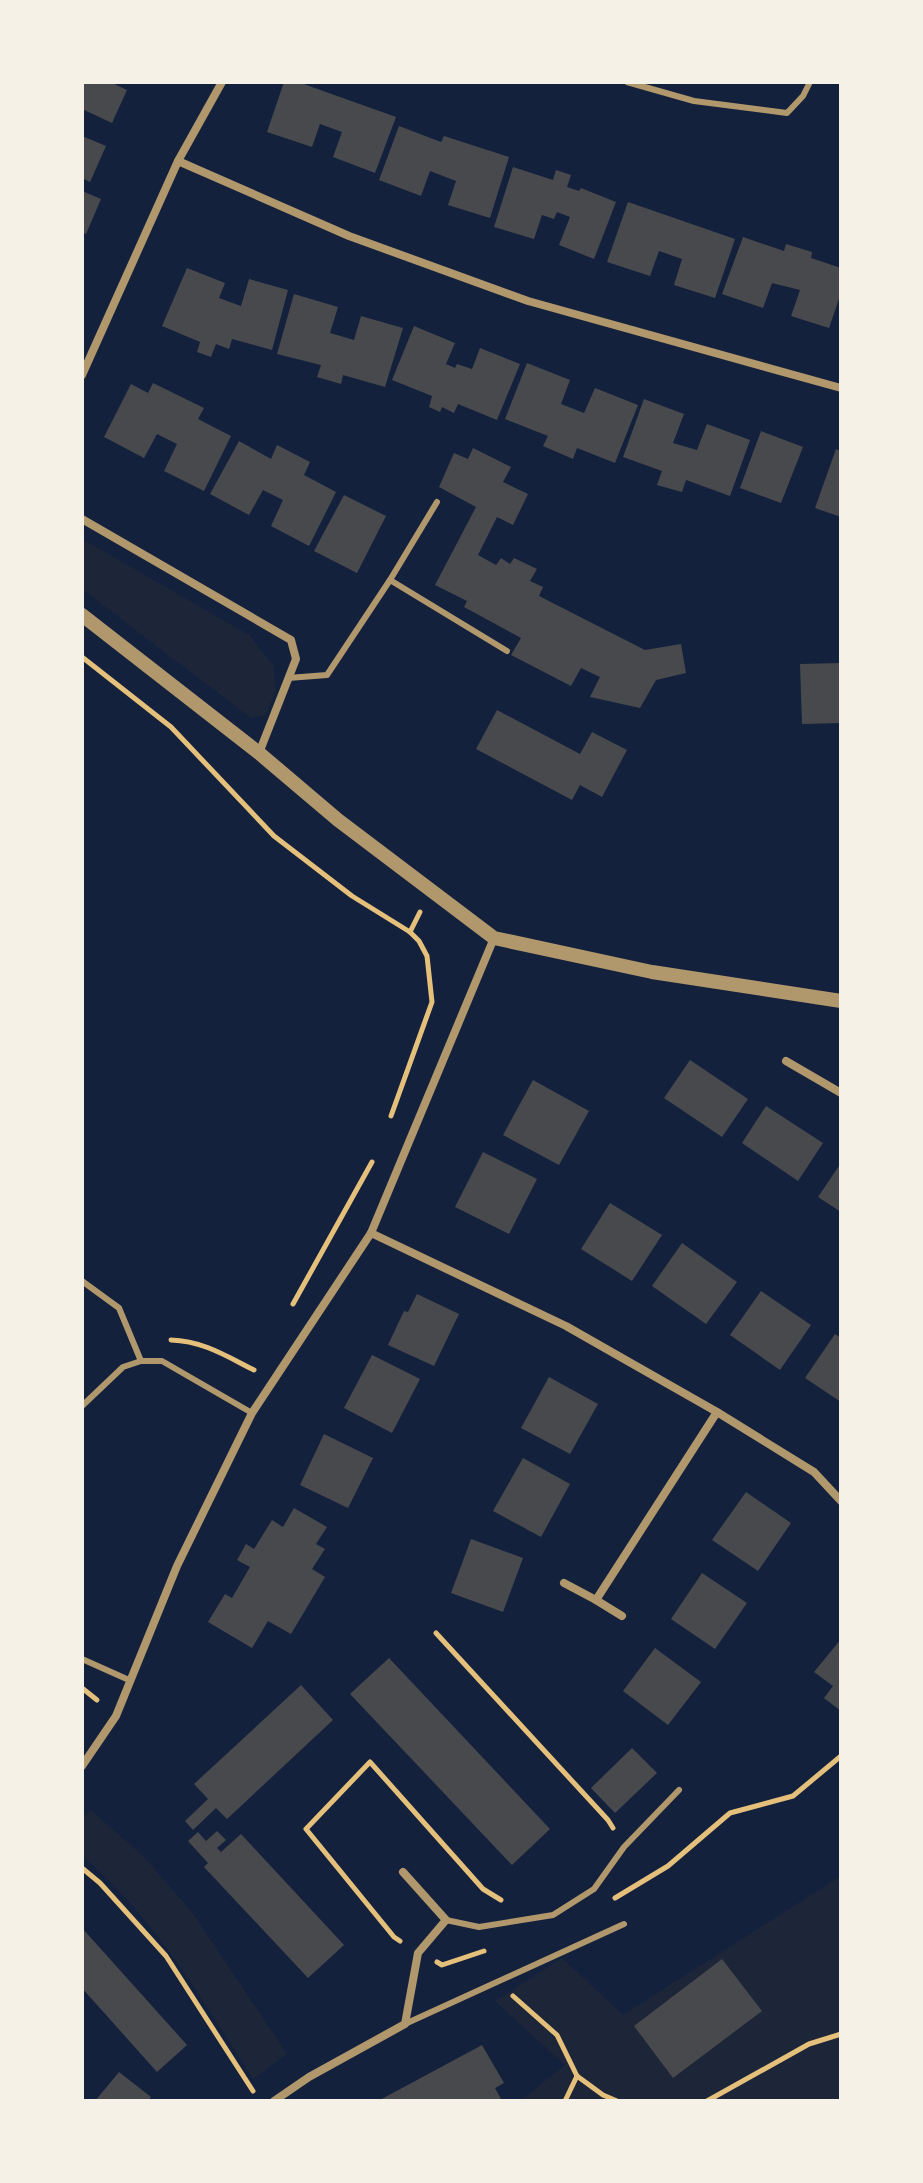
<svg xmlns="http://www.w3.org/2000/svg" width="923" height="2183" viewBox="0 0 923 2183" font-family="Barlow,sans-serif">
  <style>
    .green { fill: #1d2539 }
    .building { fill: #48494c }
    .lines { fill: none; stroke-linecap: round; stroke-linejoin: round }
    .path { stroke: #e5c07b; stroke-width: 5 }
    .service { stroke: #b1986c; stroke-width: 6 }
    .minor { stroke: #b1986c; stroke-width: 8 }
    .tertiary { stroke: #b1986c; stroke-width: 14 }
  </style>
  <rect width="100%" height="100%" fill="#14213d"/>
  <g class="green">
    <polygon points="82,539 249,635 273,665 276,692 265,715 251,718 82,589"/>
    <path d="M91 1810 144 1857 192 1912 287 2054 253 2079C203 2001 154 1916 82 1856V1818Z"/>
    <polygon points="841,1876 841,2101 520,2101 565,2065 495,2001 562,1958 623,2015"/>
  </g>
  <g class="building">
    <polygon points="82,82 110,82 127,90 112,123 82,109"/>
    <polygon points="284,82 298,82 396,117 375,173 333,157 342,132 320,124 312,147 267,132"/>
    <polygon points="399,126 441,142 444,136 509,157 490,218 448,205 456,181 430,171 421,196 379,180"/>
    <polygon points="82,136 106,146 90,182 82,178"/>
    <polygon points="513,167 553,180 556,170 571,175 567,187 579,191 581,188 616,202 594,259 559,245 570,217 557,212 554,219 542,215 534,239 494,227"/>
    <polygon points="82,191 101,199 86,234 82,232"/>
    <polygon points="628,202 735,239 715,298 674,285 682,259 659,251 650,276 607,262"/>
    <polygon points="743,237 784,251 786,244 812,252 811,258 841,268 841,293 829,328 791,316 800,290 772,283 763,308 722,294"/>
    <polygon points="187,268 225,283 219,298 241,306 249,279 288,290 272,350 232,339 229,349 216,344 211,357 197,352 200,342 162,326"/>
    <polygon points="294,294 338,307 330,333 354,340 361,316 403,328 385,387 343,375 341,384 317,377 321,365 277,354"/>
    <polygon points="414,326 455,343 446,364 455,368 457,364 472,369 480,348 520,364 497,420 458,404 454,413 442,407 440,412 429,407 432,396 392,380"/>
    <polygon points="527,363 570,380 561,404 584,413 595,388 638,405 615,463 577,448 573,459 543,446 548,436 505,419"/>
    <polygon points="153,383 204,408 198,419 231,436 204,491 164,471 177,444 157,434 144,458 104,437 131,384 148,393"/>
    <polygon points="644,399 684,414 673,443 697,450 707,424 750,440 730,496 686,480 682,492 657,485 662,471 623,457"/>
    <polygon points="761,431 803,447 781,503 740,488"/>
    <polygon points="239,441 271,459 277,445 310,462 304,475 336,492 309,546 271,526 283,500 263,490 249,515 210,494"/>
    <polygon points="473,448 511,467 503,482 528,494 513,525 497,517 478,555 496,565 501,558 510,564 514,558 537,569 530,581 543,587 539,596 645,650 681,644 686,673 656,680 640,708 590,697 600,677 581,668 571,686 511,655 521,638 464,607 467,601 435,585 476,507 439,487 454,453 468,459"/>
    <polygon points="836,449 841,451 841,517 815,508"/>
    <polygon points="344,495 386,516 357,573 314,551"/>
    <polygon points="841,663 841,723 802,724 800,664"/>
    <polygon points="497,710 580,754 592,732 627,750 602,797 580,785 572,800 476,749"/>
    <polygon points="690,1060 748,1099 722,1137 664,1098"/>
    <polygon points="533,1080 589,1111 559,1165 503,1135"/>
    <polygon points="766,1106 823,1143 798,1181 742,1143"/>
    <polygon points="483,1152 537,1179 509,1234 455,1207"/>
    <polygon points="841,1163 841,1212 818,1197"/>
    <polygon points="610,1203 662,1235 632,1281 581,1249"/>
    <polygon points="682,1243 737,1282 706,1324 652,1286"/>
    <polygon points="761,1291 811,1325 780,1370 730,1335"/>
    <polygon points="417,1294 459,1314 434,1366 388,1345 404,1311 408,1312"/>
    <polygon points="835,1334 841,1338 841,1402 805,1378"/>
    <polygon points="372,1355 420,1379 392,1433 344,1408"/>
    <polygon points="549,1377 598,1404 570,1454 521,1428"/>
    <polygon points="324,1434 373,1458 348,1508 300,1485"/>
    <polygon points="523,1458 570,1484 541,1537 493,1511"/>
    <polygon points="746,1492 791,1523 758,1571 712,1540"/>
    <polygon points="294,1508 327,1527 316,1544 325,1549 312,1569 325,1577 291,1634 268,1621 252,1648 208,1622 225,1594 232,1598 250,1567 237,1560 246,1544 254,1549 272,1520 283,1527"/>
    <polygon points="471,1539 523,1558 503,1612 451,1593"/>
    <polygon points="702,1573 747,1603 715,1649 671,1619"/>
    <polygon points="841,1639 841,1711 824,1698 833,1686 814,1672"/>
    <polygon points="655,1648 701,1682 668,1725 623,1691"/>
    <polygon points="389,1658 550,1829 512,1865 350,1694"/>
    <polygon points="301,1685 333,1720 227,1819 216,1808 193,1830 185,1821 208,1799 194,1784"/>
    <polygon points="632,1748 657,1773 615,1813 591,1788"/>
    <polygon points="217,1831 226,1840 217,1848 221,1852 241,1834 344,1945 308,1978 204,1867 208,1863 188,1841 198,1832 206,1841"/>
    <polygon points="82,1928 187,2045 157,2072 82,1988"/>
    <polygon points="722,1959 762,2011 673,2078 634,2026"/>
    <polygon points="482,2045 504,2083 495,2088 502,2101 378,2101"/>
    <polygon points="119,2072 151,2097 148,2101 95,2101"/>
  </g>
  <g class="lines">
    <g class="path">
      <polyline points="82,657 171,727 274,836 352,896 410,932 419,941 427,956 432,1002 391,1116"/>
      <polyline points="410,932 420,912"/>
      <polyline points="293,1304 372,1162"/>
      <path d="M171 1340C203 1341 226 1356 254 1370"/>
      <polyline points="436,1633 608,1820 613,1828"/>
      <polyline points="82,1688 97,1700"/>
      <polyline points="82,1868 100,1883 166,1956 253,2091"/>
      <polyline points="615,1898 668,1866 730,1813 793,1796 841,1756"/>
      <polyline points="400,1941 394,1937 306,1829 370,1762 483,1889 501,1900"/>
      <polyline points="437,1962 442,1965 484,1951"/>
      <polyline points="513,1996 557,2035 577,2076 603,2095 617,2101"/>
      <polyline points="565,2101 577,2076"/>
      <polyline points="707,2101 809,2044 841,2034"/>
    </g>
    <g class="service">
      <polyline points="627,82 694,101 787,113 803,96 810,82"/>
      <polyline points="390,580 507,651"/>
      <polyline points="288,678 327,675 390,580 437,502"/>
      <polyline points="82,1281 119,1308 141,1361"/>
      <polyline points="82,1406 123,1367 141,1361 162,1361 252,1413"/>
      <polyline points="82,1659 129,1680"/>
      <polyline points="446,1920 479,1927 553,1915 594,1889 624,1847 679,1790"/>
      <polyline points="405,2024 624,1924"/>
    </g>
    <g class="minor">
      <polyline points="178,161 349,236 528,301 841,388"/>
      <polyline points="82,375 178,161 222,82"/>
      <polyline points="82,519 291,640 296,659 259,753"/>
      <polyline points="786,1061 841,1093"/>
      <polyline points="371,1233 566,1326 717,1412 814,1472 841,1501"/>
      <polyline points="564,1583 596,1600"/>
      <polyline points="622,1616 596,1600 717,1412"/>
      <polyline points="82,1766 116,1716 177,1566 252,1413 371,1233 494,938"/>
      <polyline points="274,2101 309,2077 405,2024 418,1953 446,1920 403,1872"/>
    </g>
    <polyline class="tertiary" points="82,615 259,753 338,820 494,938 652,972 841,1001"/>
  </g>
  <rect width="923" height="2183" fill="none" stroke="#f6f1e7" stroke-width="168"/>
</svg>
